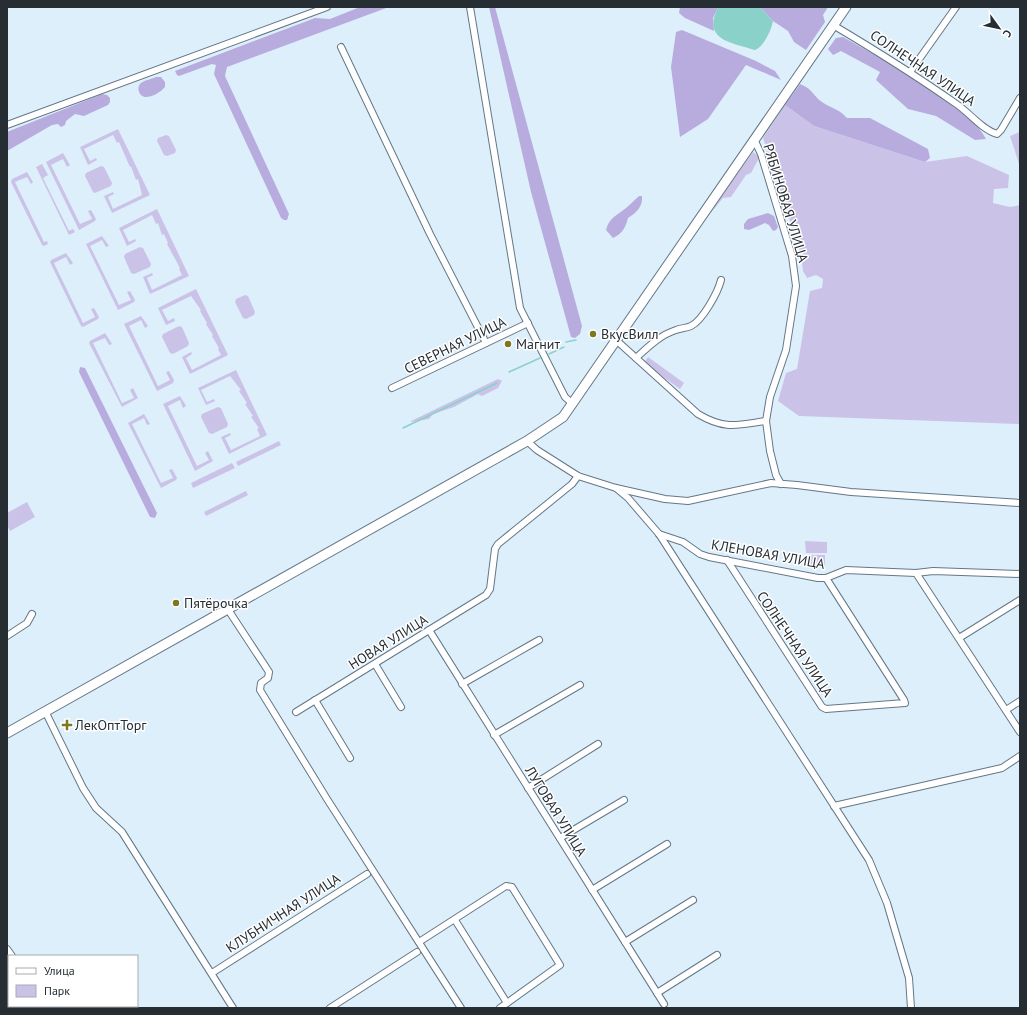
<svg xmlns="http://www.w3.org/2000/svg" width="1027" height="1015" viewBox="0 0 1027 1015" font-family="'PT Sans',sans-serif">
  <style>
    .green { fill: #cbc2e8 }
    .forest { fill: #b8acdf }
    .water { fill: #89d1c9 }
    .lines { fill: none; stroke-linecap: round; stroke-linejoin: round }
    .stream { stroke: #89d1c9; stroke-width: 1.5 }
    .street-casing { stroke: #647786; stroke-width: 8 }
    .secondary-casing { stroke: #647786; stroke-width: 11 }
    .street { stroke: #fff; stroke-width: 6 }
    .secondary { stroke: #fff; stroke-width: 9 }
    .poi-dot { fill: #7d781d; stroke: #fff; stroke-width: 1.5 }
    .labels { text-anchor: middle; stroke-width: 3; stroke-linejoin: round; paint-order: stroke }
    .street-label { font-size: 14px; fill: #262e34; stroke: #fff }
    .poi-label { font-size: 14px; fill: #262e34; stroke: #fff; text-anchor: start }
  </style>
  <rect width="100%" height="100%" fill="#deeffc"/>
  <g class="green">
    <polygon points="785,105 814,126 925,162 967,156 1009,175 1008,188 994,189 993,203 1010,207 1020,205 1020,424 799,416 778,401 786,373 797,369 810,291 822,288 823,279 816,275 807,278 803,271 801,254 763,138"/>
    <polygon points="118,129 150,195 112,213 104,196 113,192 114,194 108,197 113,209 142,195 138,179 136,180 131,166 130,167 119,142 117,143 113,135 84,149 90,161 96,158 97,160 88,165 80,147"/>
    <polygon points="1020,132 1020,167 1010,136"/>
    <polygon points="166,135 169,136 176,150 175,153 167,156 164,155 157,141 158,138"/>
    <polygon points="753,152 758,156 758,160 751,173 746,175 731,197 723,198 703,222"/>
    <polygon points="63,153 70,165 67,167 63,159 51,165 80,224 92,219 88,211 91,210 96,219 95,221 79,230 46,162"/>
    <polygon points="42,164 48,175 43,178 69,231 73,229 75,232 69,235 36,167"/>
    <polygon points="101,166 104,167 112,183 111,186 95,193 93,192 85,176 86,173"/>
    <polygon points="27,172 33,182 31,184 27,177 15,182 44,242 47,241 48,244 44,246 42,245 11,182 12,179"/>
    <polygon points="157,209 189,276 150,294 143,277 152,273 153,275 147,278 152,290 182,275 179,269 180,268 167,244 168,243 164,234 162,235 158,223 156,224 152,215 123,230 129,242 135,239 136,241 127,246 119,228"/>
    <polygon points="102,236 109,246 106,247 102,240 90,246 119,305 131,300 127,292 130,291 135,300 134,302 118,310 86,244"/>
    <polygon points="140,247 143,248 151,264 150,267 134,274 131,273 124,257 125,254"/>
    <polygon points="66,253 73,263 70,265 66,257 54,263 83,323 95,317 91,309 94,308 99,317 98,319 83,327 81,326 50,262 51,260"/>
    <polygon points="196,289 228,355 190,374 182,357 191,352 192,354 186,358 192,370 221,355 218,349 219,348 212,336 213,335 206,324 207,323 200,311 201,310 191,296 162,310 168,321 174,318 175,321 166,325 158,308"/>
    <polygon points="245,295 248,296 255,312 254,315 246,319 243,318 235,302 236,299"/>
    <polygon points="141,316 148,326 145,328 141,320 129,326 158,386 170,380 166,372 169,371 174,380 173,383 157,391 124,324"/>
    <polygon points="179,326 182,327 189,343 188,346 173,354 170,353 162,337 163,334"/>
    <polygon points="105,333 112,344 109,345 105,338 93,343 122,403 134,398 130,390 133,388 138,398 122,407 89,343 90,341"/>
    <polygon points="648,357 684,383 680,389 644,363"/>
    <polygon points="236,370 267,435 229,454 221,437 230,433 231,435 225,438 231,450 260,436 257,429 259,428 251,417 253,416 245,404 247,403 239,391 241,390 230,376 201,390 207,402 214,399 215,401 206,405 198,388"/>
    <polygon points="498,379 502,381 498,388 482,396 478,394 454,407 433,414 429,419 411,422 411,421"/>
    <polygon points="180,396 186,406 183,408 180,400 168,406 197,466 209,460 205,453 208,451 213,461 195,471 163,404"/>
    <polygon points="218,407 221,408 228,424 227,427 212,434 209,433 201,417 202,414"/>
    <polygon points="144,414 150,424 147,425 144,418 132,424 161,483 173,478 169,470 172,469 177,478 176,480 161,488 128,423"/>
    <polygon points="279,441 281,445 238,466 236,462"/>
    <polygon points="232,463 235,468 193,488 191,483"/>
    <polygon points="246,491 248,495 206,516 204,512"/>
    <polygon points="27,502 35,517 10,531 7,525 7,513"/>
    <polygon points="805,541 827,542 827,553 806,553"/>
    <polygon points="806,555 825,555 825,567 805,567"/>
  </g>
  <g class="forest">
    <polygon points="360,7 389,7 227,67 225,76 289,214 287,220 284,220 281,218 214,74 216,65 212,64 179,76 177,75 175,71 315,18 330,19"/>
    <polygon points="489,7 495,7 582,326 580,334 575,338 571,337 531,192"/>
    <polygon points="680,7 718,7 713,18 714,31 685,18 679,13"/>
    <polygon points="760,7 828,7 823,15 825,22 806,50 794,42 788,31 773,21"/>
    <polygon points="682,30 756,61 775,71 781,80 746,65 708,119 680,137 671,67 676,32"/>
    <path d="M843 37C878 57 970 105 986 139L975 140 936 116 908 109 876 80 880 72 841 51 833 55 828 49 836 38Z"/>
    <path d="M156 77H161L165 82V87C161 92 152 97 146 97 139 97 136 87 141 83 145 80 152 79 156 77Z"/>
    <path d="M800 84C813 89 813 96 822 102 832 109 838 108 847 118H870L928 149 930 158 925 162 814 126 785 105Z"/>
    <polygon points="102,94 107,95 110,98 110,102 108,105 84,116 75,114 66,121 65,125 61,127 58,124 52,125 7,151 7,132"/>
    <path d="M639 196H642C643 207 636 213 628 218 626 227 622 234 613 238L606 230C609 219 614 217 622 211 628 207 633 201 639 196Z"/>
    <polygon points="768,213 774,216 778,227 776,230 773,231 769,225 765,223 749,230 744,229 744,224 748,219"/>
    <polygon points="80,367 85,368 157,513 155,518 150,517 79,372"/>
  </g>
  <path class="water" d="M718 7H760L773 21C771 31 764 46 755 50 730 42 702 40 718 7Z"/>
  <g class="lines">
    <g class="stream">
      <polyline points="566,342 576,340"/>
      <polyline points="549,354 564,347"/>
      <polyline points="509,372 540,358"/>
      <polyline points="403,428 497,383"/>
    </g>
    <defs>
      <g id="street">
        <polyline points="470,7 520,308 565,397 573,404"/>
        <path d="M833 25C875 50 915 75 955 103 969 112 981 129 997 134L1001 130 1020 98"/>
        <polyline points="341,47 430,234 486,343"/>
        <polyline points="910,72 956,7"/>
        <polyline points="7,125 327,7"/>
        <polyline points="754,139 761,154 792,256 796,286 786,350 770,397 766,421 770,451 776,475 781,484"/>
        <path d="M616 340 698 414C725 430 737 425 766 421"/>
        <path d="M636 358C648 347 660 335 676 330 681 328 687 328 691 326 703 320 718 292 721 280"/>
        <polyline points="392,388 528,323"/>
        <polyline points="527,441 537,450 578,476 616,488 665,499 688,501 771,483 797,485 851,492 1020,503"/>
        <polyline points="616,488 628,498 659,534 869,860 887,903 909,978 911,1008"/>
        <polyline points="659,534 683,542 700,554 709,557 818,578 826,578 846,570 916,573 933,571 1020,574"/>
        <polyline points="727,560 822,707 826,709 905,703 904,700 826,578"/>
        <polyline points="916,573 1020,732"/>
        <polyline points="227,608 269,672 268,678 261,683 260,690 327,799 461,1008"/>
        <polyline points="429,630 664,1004"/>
        <polyline points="7,636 27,623 32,614"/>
        <polyline points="959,638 1020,600"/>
        <polyline points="375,664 401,707"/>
        <polyline points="462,684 539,640"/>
        <polyline points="315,700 350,758"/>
        <polyline points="1006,710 1020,701"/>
        <polyline points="45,711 83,788 96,808 122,832 233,1008"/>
        <polyline points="296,712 486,595 490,589 495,549 498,544 572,484 578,476"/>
        <polyline points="494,735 580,685"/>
        <polyline points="528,788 598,744"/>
        <polyline points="834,806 1002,768 1020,756"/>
        <polyline points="560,838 624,800"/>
        <polyline points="592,890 667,844"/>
        <polyline points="455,920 507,1003"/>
        <polyline points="419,942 506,886 512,887 560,965 500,1008"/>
        <polyline points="625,942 693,900"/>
        <polyline points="7,949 12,956"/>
        <polyline points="212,973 367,874"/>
        <polyline points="657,993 717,955"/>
        <polyline points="42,1006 43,1008"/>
        <polyline points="330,1008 417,952"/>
      </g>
      <polyline id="secondary" points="7,733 527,441 563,417 846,7"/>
    </defs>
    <use href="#street" class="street-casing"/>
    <use href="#secondary" class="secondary-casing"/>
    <use href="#street" class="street"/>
    <use href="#secondary" class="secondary"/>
  </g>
  <g class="poi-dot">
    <circle cx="593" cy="334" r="4"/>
    <circle cx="508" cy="344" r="4"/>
    <circle cx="176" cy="603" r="4"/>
    <path d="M65 719h4v4h4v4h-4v4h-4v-4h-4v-4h4z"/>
  </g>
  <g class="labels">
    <g class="street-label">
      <text transform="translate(923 68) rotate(34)" y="5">СОЛНЕЧНАЯ УЛИЦА</text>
      <text transform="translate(786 203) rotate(73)" y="5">РЯБИНОВАЯ УЛИЦА</text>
      <text transform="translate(455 345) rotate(-26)" y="5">СЕВЕРНАЯ УЛИЦА</text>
      <text transform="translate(768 554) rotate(10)" y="5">КЛЕНОВАЯ УЛИЦА</text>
      <text transform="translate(388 642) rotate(-32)" y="5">НОВАЯ УЛИЦА</text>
      <text transform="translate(795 644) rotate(56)" y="5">СОЛНЕЧНАЯ УЛИЦА</text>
      <text transform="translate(556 811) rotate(58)" y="5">ЛУГОВАЯ УЛИЦА</text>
      <text transform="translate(283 913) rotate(-33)" y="5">КЛУБНИЧНАЯ УЛИЦА</text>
    </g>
    <g class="poi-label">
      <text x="601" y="339">ВкусВилл</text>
      <text x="516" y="349">Магнит</text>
      <text x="184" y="608">Пятёрочка</text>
      <text x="75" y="730">ЛекОптТорг</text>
    </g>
  </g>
  <rect width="1027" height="1015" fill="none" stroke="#262e34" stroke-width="16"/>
  <rect x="8" y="955" width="130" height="52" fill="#ffffff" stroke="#a8abae"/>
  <rect x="16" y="968" width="20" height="6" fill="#ffffff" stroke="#a8abae"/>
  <text x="44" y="975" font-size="12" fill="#262e34">Улица</text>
  <rect x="16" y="985" width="20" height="12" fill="#cbc2e8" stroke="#a8abae"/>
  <text x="44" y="995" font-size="12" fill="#262e34">Парк</text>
  <g transform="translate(999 28) rotate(123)" stroke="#ffffff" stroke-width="3" paint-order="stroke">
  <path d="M0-3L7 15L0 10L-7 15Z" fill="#262e34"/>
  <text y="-6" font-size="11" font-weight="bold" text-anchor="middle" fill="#262e34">С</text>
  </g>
</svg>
